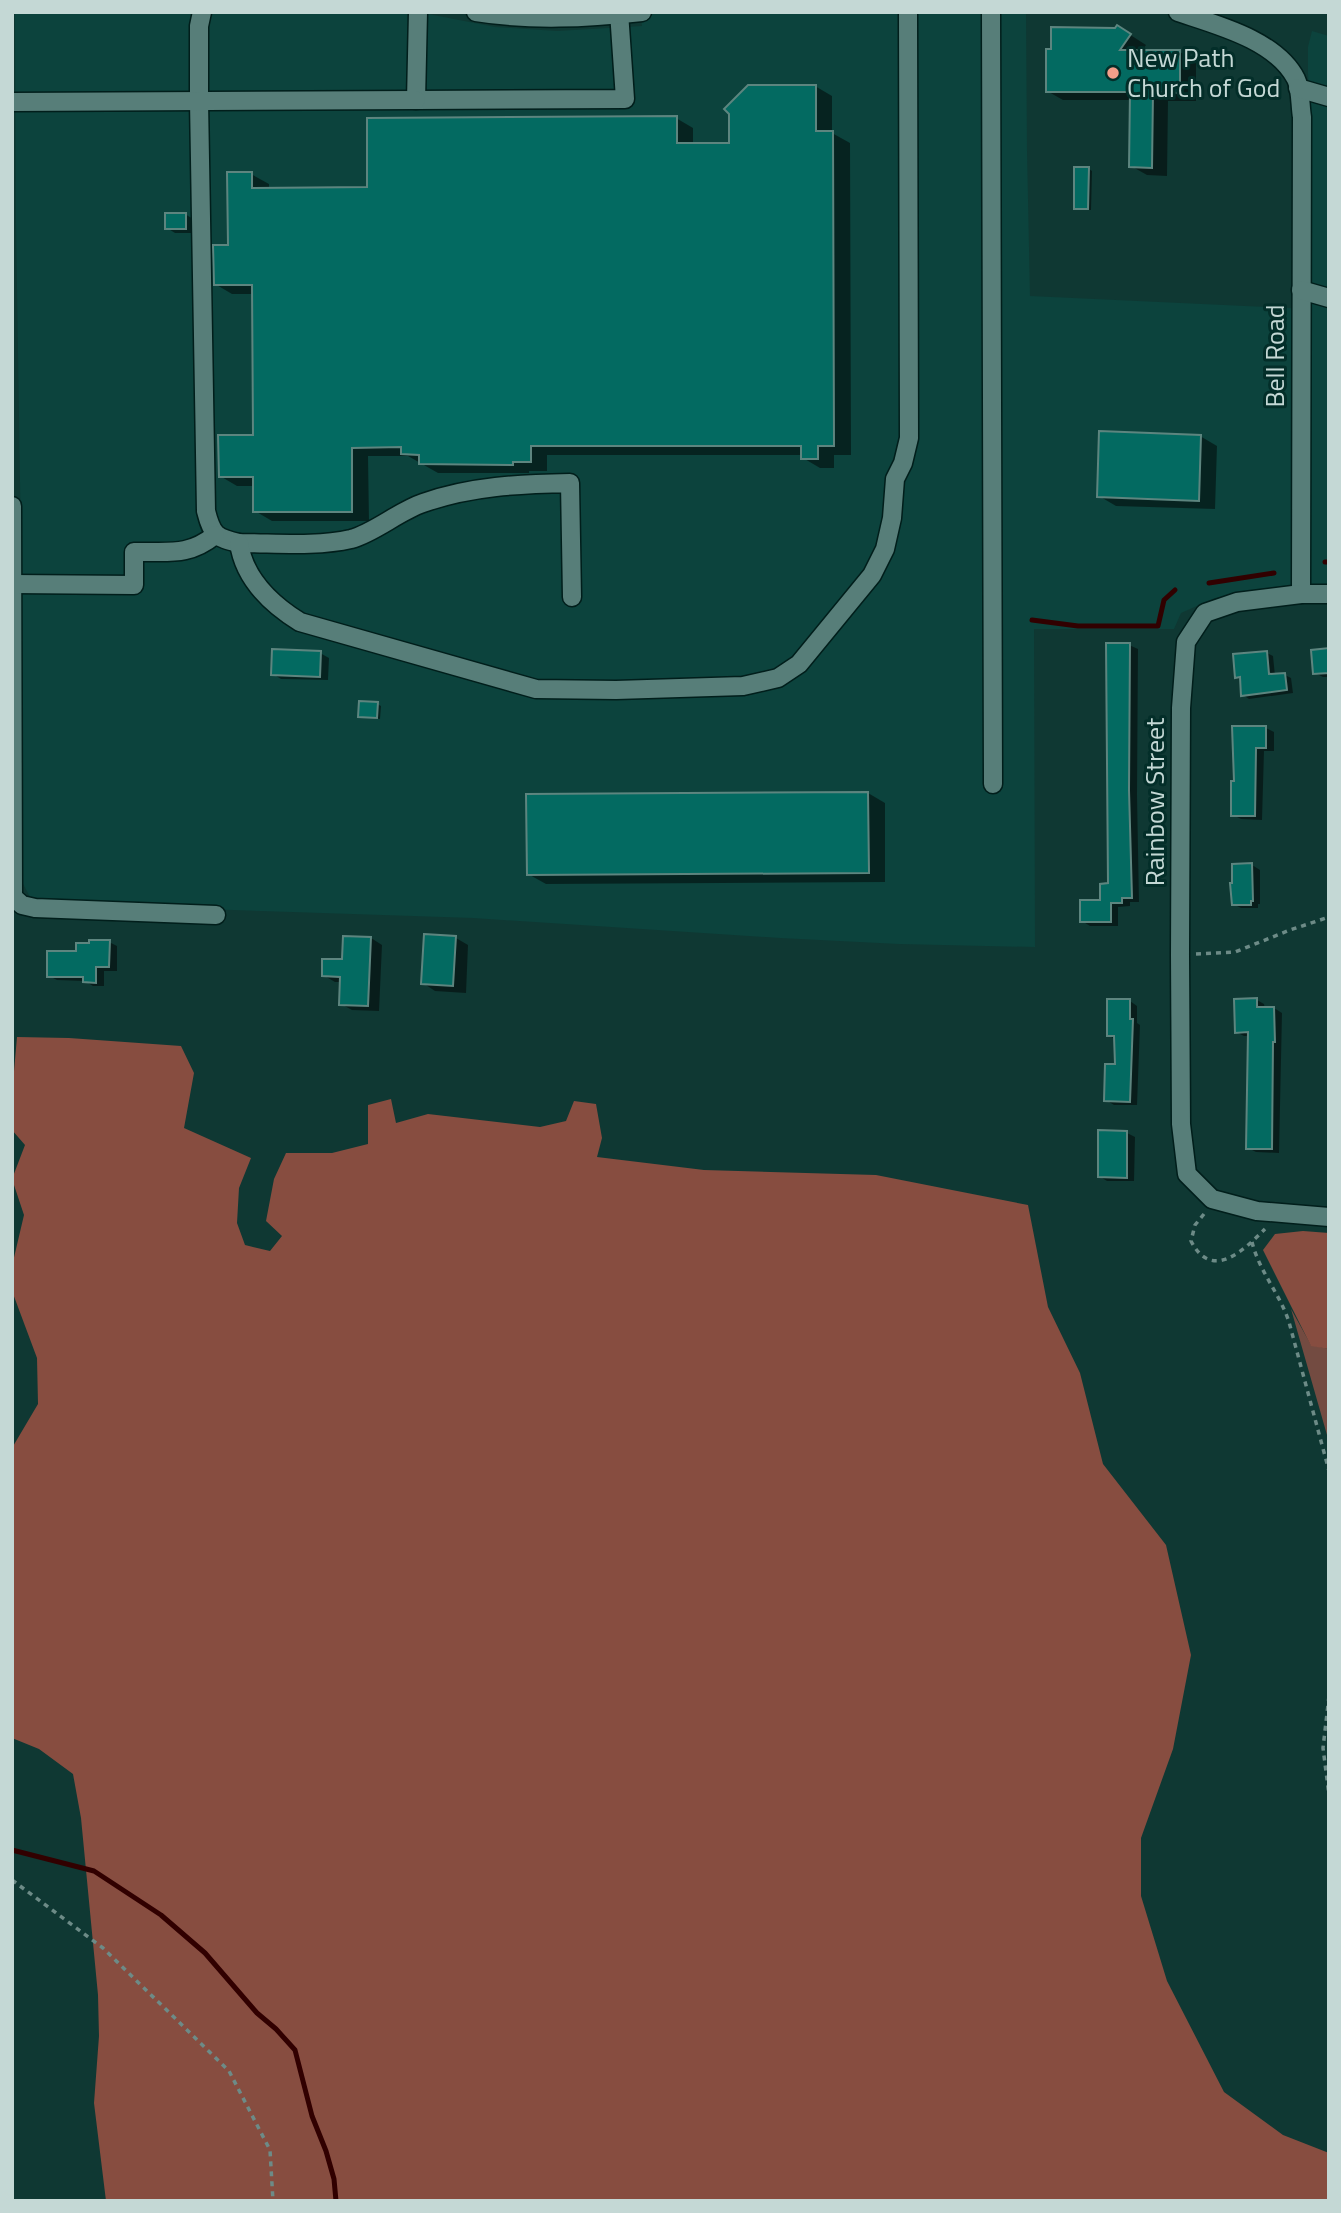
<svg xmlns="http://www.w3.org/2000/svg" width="1341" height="2213" viewBox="0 0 1341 2213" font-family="'Titillium Web',sans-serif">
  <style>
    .built { fill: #0c433d }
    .green { fill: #734b41 }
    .forest { fill: #874d40 }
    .shadow { fill: #0007 }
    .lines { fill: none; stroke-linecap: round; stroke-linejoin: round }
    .stream { stroke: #310000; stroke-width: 5 }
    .building { fill: #036a61; stroke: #5d857f; stroke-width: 2 }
    .minor-casing { stroke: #011e1b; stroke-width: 21 }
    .path { stroke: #6d8b87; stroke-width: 3.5; stroke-dasharray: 5 5; stroke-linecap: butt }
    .minor { stroke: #577e79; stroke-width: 18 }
    .poi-dot { fill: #f49e8a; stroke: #032e29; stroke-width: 2.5 }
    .labels { text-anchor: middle; stroke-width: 6; stroke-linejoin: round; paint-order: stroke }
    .poi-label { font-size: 26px; fill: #c4d8d5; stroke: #032e29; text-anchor: start }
    .street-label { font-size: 26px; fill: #c4d8d5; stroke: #032e29 }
  </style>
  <rect width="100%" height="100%" fill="#0f3833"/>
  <polygon class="built" points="15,12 418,12 495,27 557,31 642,26 640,12 1026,12 1027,151 1030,296 1310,309 1311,122 1308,74 1308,47 1312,31 1329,36 1329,585 1260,591 1215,598 1181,613 1174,629 1034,629 1035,947 899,944 780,938 473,918 108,906 38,901 30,897 22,882 20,707 21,545 16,224"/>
  <polygon class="green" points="1291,1309 1311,1345 1329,1349 1329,1442"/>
  <g class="forest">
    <polygon points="17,1037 69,1038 181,1046 194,1073 184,1128 251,1158 239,1188 237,1223 245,1245 270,1251 282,1236 266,1221 274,1179 286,1153 332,1153 368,1144 368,1105 391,1099 396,1123 428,1114 540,1127 566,1121 574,1101 596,1104 602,1138 597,1157 704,1170 876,1175 1028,1205 1048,1307 1080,1373 1103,1464 1166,1545 1191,1655 1173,1749 1141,1838 1141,1896 1167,1981 1224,2092 1283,2135 1329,2153 1329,2201 106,2201 94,2103 99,2036 98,1995 81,1818 73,1774 39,1749 12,1738 12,1448 38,1404 37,1358 12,1291 12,1266 24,1215 12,1179 25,1145 12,1130 12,1094"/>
    <polygon points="1303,1231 1329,1233 1329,1349 1311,1346 1263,1250 1275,1234"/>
  </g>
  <g class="shadow">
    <polygon points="1118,27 1146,45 1141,52 1180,52 1196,61 1196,101 1168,101 1167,176 1147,175 1131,166 1132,100 1063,100 1047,91"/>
    <polygon points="815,86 832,96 832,133 850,143 851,455 834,455 834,468 820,468 803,458 803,455 547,455 547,471 529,471 529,473 438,473 408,456 368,456 369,521 272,521 255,511 255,486 237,486 220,476 255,437 254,294 232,294 215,284 229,247 251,174 269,184 269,189 369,189 676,118 693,128 693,144 731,144"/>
    <polygon points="1089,169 1092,171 1091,210 1080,210 1076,208"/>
    <polygon points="185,214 193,219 194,233 175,233 167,228"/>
    <polygon points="1200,436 1217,446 1215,509 1116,506 1099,496"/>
    <polygon points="1129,645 1138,649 1137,795 1139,902 1130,902 1130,906 1118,907 1118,926 1090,926 1082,921 1102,902 1109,885"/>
    <polygon points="1329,650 1329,677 1323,677 1315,673"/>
    <polygon points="320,653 329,658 328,680 281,679 273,674"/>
    <polygon points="1267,653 1273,656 1275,676 1285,675 1291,678 1293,693 1249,699 1243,695 1242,680 1237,677"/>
    <polygon points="377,704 381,706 380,719 360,716"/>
    <polygon points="1266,728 1274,732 1274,751 1264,751 1262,820 1241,819 1233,815 1235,782"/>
    <polygon points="868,793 885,803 885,882 546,884 528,874"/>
    <polygon points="1252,865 1260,870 1260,904 1258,904 1258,908 1241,908 1233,904"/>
    <polygon points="371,938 382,945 379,1011 352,1010 341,1004 341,982 335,982 323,975"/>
    <polygon points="456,938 468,945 466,993 435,991 423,983"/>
    <polygon points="109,942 117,946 117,971 104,971 104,986 93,986 85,981 57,980 49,976 91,945"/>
    <polygon points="1257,1000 1264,1004 1265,1009 1274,1008 1282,1013 1279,1153 1256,1152 1248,1148 1250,1036 1244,1036 1236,1032"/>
    <polygon points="1130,1001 1137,1006 1137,1023 1140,1025 1137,1105 1114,1105 1106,1100 1117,1066 1116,1040 1108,1035"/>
    <polygon points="1127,1133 1135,1137 1134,1181 1107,1181 1099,1176"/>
  </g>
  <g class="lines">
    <g class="stream">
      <polyline points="1325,562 1329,562"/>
      <polyline points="1209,583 1274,573"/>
      <polyline points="1032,620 1078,626 1158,626 1164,600 1175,590"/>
      <polyline points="12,1850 94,1871 161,1915 205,1953 257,2013 276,2029 295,2050 312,2116 326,2151 334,2179 336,2201"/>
    </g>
  </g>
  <g class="building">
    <polygon points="1117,25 1131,34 1120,50 1180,50 1180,93 1153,92 1152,168 1129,167 1130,92 1046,92 1046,49 1051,49 1051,27 1115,28"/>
    <polygon points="748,85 816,85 816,131 833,131 834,446 818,446 818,459 801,459 801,446 531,446 531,462 513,462 513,465 419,464 419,455 401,454 401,447 352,448 352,512 253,512 253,477 219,477 218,435 253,435 252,285 214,285 213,245 228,245 227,172 252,172 252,188 367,187 367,118 677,116 677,143 729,143 729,114 724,109"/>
    <polygon points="1074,167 1089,167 1088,209 1074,209"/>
    <rect x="165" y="213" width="21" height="16"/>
    <polygon points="1099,431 1201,435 1199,501 1097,497"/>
    <polygon points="1106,643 1130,643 1129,790 1132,898 1122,898 1122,903 1111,903 1111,922 1080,922 1080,900 1100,900 1100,884 1108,883"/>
    <polygon points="1329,648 1329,673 1313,674 1311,650"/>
    <polygon points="272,649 321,651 320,677 271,675"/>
    <polygon points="1267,651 1269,674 1285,673 1287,690 1241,696 1240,677 1235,678 1233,654"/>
    <polygon points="359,701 378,702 377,718 358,717"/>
    <polygon points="1232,726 1266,726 1266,748 1256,748 1255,816 1231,816 1231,781 1234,781"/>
    <polygon points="868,792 869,873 527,875 526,794"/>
    <polygon points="1252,863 1253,901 1251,901 1251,905 1232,905 1230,883 1232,883 1232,864"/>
    <polygon points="424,934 456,936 453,986 421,984"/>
    <polygon points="343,936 371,937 368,1006 339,1005 340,977 322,976 322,959 342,959"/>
    <polygon points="89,940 110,940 109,967 96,967 96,983 83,982 83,977 47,977 47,951 76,951 76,943 89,943"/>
    <polygon points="1257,998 1257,1007 1274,1007 1275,1042 1273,1042 1272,1149 1246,1149 1248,1032 1235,1033 1234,999"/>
    <polygon points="1107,999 1130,999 1130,1019 1133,1019 1130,1102 1104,1101 1105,1064 1115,1064 1114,1036 1107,1036"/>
    <polygon points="1098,1130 1127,1131 1127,1178 1098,1177"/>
  </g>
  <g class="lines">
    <defs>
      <g id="minor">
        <path d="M202 12 199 26V101L206 511C212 535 216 538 239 543 276 543 316 547 351 539 374 533 399 511 423 503 471 486 520 484 570 483L572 597"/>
        <polyline points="418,12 416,100 625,99 619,12"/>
        <path d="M476 12C532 21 586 18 642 12"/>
        <polyline points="991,12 993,784"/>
        <path d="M1178 12C1217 25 1276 40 1296 79 1301 89 1300 106 1302 117L1301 594"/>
        <polyline points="1298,88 1329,97"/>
        <polyline points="12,102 416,100"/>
        <polyline points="1301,290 1329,298"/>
        <polyline points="12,506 13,897 22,905 35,908 216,915"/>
        <path d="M239 543C244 579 271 604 300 622L536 689 616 690 743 686 778 678 799 664 872 575 885 549 892 518 895 479 903 463 909 438 908 12"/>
        <path d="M13 584 134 585V552C168 551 188 557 215 535"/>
        <polyline points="1329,594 1301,594 1237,602 1205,613 1186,642 1181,708 1180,955 1181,1124 1187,1174 1212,1199 1257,1211 1329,1217"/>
      </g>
    </defs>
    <use href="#minor" class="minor-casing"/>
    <g class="path">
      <polyline points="1196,954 1235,952 1290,930 1329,917"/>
      <path d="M1204 1214 1195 1225 1191 1241C1212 1282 1244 1250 1265 1229"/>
      <path d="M1252 1242C1259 1271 1280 1294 1289 1322L1329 1471"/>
      <polyline points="1329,1696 1323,1748 1329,1795"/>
      <polyline points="12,1880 103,1948 229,2071 270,2150 273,2201"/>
    </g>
    <use href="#minor" class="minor"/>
  </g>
  <circle class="poi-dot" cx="1113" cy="73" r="7"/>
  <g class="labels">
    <g class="poi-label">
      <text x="1127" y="67">New Path<tspan x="1127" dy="30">Church of God</tspan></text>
    </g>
    <g class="street-label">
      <text transform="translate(1275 356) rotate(-90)" y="9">Bell Road</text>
      <text transform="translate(1155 802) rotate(-90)" y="9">Rainbow Street</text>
    </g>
  </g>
  <rect width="1341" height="2213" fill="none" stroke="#c4d8d5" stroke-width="28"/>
</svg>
